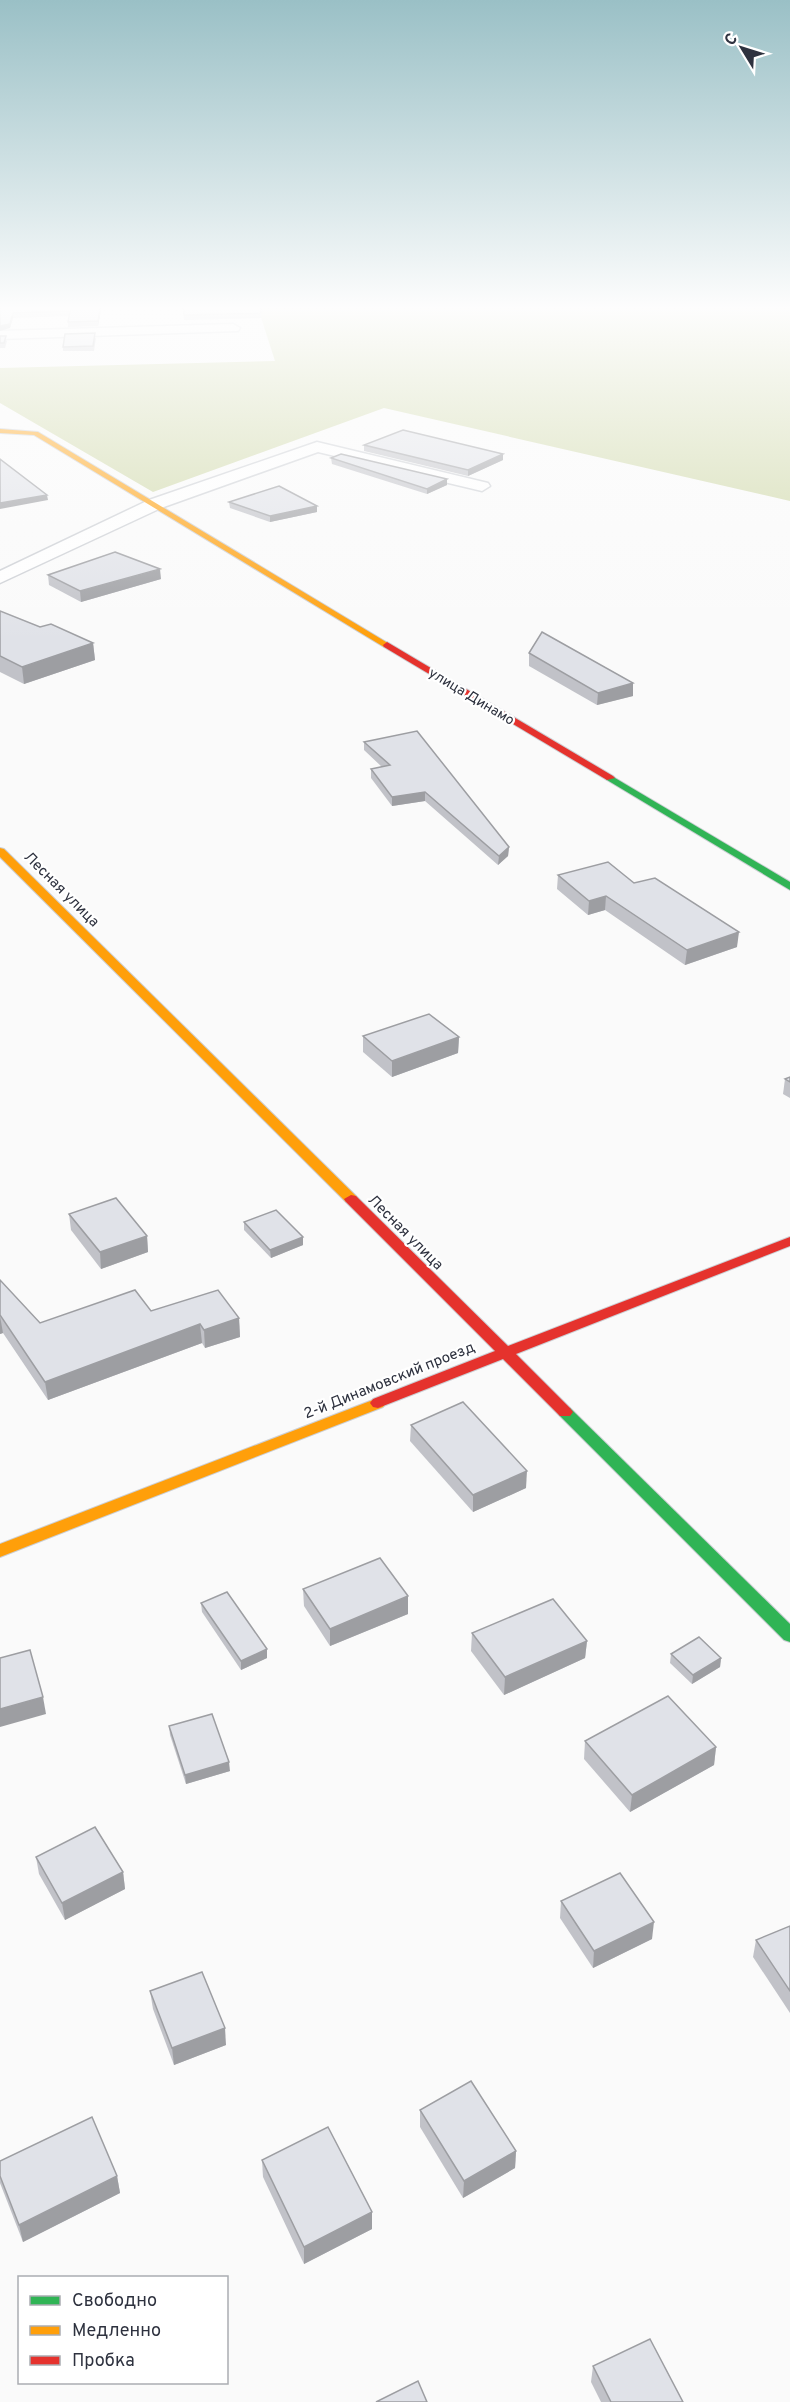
<svg xmlns="http://www.w3.org/2000/svg" width="790" height="2402" viewBox="0 0 790 2402" font-family="Overpass,sans-serif">
  <style>
    .forest { fill: #cfd8a8 }
    .lines { fill: none; stroke-linecap: round; stroke-linejoin: round }
    .street-casing { stroke: #cccfd4; stroke-width: 3 }
    .fast-casing { stroke: #cccfd4; stroke-width: 2 }
    .slow-casing { stroke: #cccfd4; stroke-width: 2 }
    .jam-casing { stroke: #cccfd4; stroke-width: 2 }
    .street { fill: #fefefe; fill-rule: evenodd }
    .fast { fill: #30b455; fill-rule: evenodd }
    .slow { fill: #ff9f0a; fill-rule: evenodd }
    .jam { fill: #e5322d; fill-rule: evenodd }
    .wall { fill: #c1c2c8 }
    .shaded-wall { fill: #9d9ea2 }
    .building { fill: #e0e2e8; stroke: #9d9ea2; stroke-width: 1.5 }
    .labels { text-anchor: middle; stroke-width: 4.5; stroke-linejoin: round; paint-order: stroke }
    .far-street-label { font-size: 14px; fill: #2e323f; stroke: #fff }
    .street-label { font-size: 15px; fill: #2e323f; stroke: #fff }
  </style>
  <rect width="100%" height="100%" fill="#fafafa"/>
  <polygon class="forest" points="257,305 790,305 790,501 384,408 153,492 0,403 0,368 275,361"/>
  <g class="lines">
    <defs>
      <g id="street">
        <polygon points="233,324 240,328 238,331 0,339 0,331"/>
        <polygon points="317,442 488,483 490,486 482,491 318,452 161,508 0,583 0,571 149,500"/>
      </g>
      <g id="fast">
        <polygon points="610,775 790,882 790,890 607,780 605,778"/>
        <polygon points="565,1407 570,1408 790,1624 790,1642 784,1640 560,1416 557,1412 560,1408"/>
      </g>
      <g id="slow">
        <polygon points="0,429 38,432 391,645 384,647 34,435 0,433"/>
        <polygon points="0,848 4,849 356,1196 358,1199 356,1202 346,1202 0,857"/>
        <polygon points="378,1398 383,1399 386,1403 383,1407 0,1557 0,1544"/>
      </g>
      <g id="jam">
        <polygon points="387,642 613,776 615,778 607,780 384,647 383,645"/>
        <polygon points="351,1195 356,1196 508,1346 790,1237 790,1246 516,1354 570,1408 573,1412 570,1416 560,1416 503,1359 378,1408 373,1407 370,1403 373,1399 495,1351 346,1202 344,1199"/>
      </g>
    </defs>
    <use href="#street" class="street-casing"/>
    <use href="#fast" class="fast-casing"/>
    <use href="#slow" class="slow-casing"/>
    <use href="#jam" class="jam-casing"/>
    <use href="#street" class="street"/>
    <use href="#fast" class="fast"/>
    <use href="#slow" class="slow"/>
    <use href="#jam" class="jam"/>
  </g>
  <g class="wall">
    <polygon points="0,305 102,305 98,326 68,327 68,322 69,316 13,318 10,328"/>
    <polygon points="183,305 262,305 261,318 184,320"/>
    <polygon points="0,336 7,341 5,348 0,348"/>
    <polygon points="96,338 94,351 63,351 63,347"/>
    <polygon points="364,445 503,460 468,476 364,451"/>
    <polygon points="331,458 447,485 427,494 332,464"/>
    <polygon points="229,502 317,506 317,512 270,522 230,508"/>
    <polygon points="48,575 161,579 81,602 49,585"/>
    <polygon points="0,611 40,627 93,643 95,660 24,684 0,672"/>
    <polygon points="529,653 633,696 597,705 529,666"/>
    <polygon points="364,742 509,847 508,856 498,865 425,801 392,806 371,778 371,769 382,767 364,750"/>
    <polygon points="558,875 634,883 737,947 685,965 605,910 588,915 557,889"/>
    <polygon points="363,1036 459,1037 458,1053 392,1077 363,1052"/>
    <polygon points="790,1077 790,1098 783,1094 785,1079"/>
    <polygon points="69,1214 147,1236 148,1252 101,1269 71,1230"/>
    <polygon points="244,1222 303,1245 271,1258 244,1230"/>
    <polygon points="0,1280 40,1323 151,1311 239,1318 240,1337 205,1348 202,1343 48,1400 3,1333 0,1334"/>
    <polygon points="411,1425 526,1488 473,1512 410,1441"/>
    <polygon points="303,1589 408,1614 330,1646 304,1606"/>
    <polygon points="201,1603 267,1649 267,1658 241,1670 202,1612"/>
    <polygon points="472,1633 587,1641 585,1658 504,1695 471,1651"/>
    <polygon points="671,1654 721,1658 720,1667 692,1684 670,1663"/>
    <polygon points="169,1726 230,1771 186,1784 170,1735"/>
    <polygon points="585,1741 716,1747 714,1765 630,1812 584,1759"/>
    <polygon points="36,1857 123,1872 125,1889 65,1920 39,1874"/>
    <polygon points="561,1901 652,1939 593,1968 560,1918"/>
    <polygon points="790,1926 790,2013 753,1957 756,1940"/>
    <polygon points="150,1991 226,2045 174,2065 153,2009"/>
    <polygon points="420,2110 516,2151 515,2168 463,2198 420,2127"/>
    <polygon points="262,2160 372,2229 304,2264 263,2177"/>
    <polygon points="0,2161 117,2176 120,2193 23,2242 0,2183"/>
    <polygon points="593,2366 683,2402 601,2402 591,2382"/>
  </g>
  <g class="shaded-wall">
    <polygon points="101,305 102,305 98,326 98,321"/>
    <polygon points="13,313 13,318 10,328 0,331 0,326"/>
    <polygon points="503,454 503,460 468,476 468,470"/>
    <polygon points="447,479 447,485 427,494 427,489"/>
    <polygon points="47,495 48,500 0,509 0,503"/>
    <polygon points="317,506 317,512 270,522 270,516"/>
    <polygon points="160,569 161,579 81,602 80,591"/>
    <polygon points="93,643 95,660 24,684 22,667"/>
    <polygon points="633,683 633,696 597,705 598,693"/>
    <polygon points="425,792 425,801 392,806 392,797"/>
    <polygon points="509,847 508,856 498,865 499,856"/>
    <polygon points="606,896 605,910 588,915 589,901"/>
    <polygon points="739,932 737,947 685,965 687,950"/>
    <polygon points="459,1037 458,1053 392,1077 392,1061"/>
    <polygon points="147,1236 148,1252 101,1269 100,1252"/>
    <polygon points="303,1237 303,1245 271,1258 270,1250"/>
    <polygon points="0,1316 3,1333 0,1334"/>
    <polygon points="239,1318 240,1337 205,1348 204,1330"/>
    <polygon points="200,1324 202,1343 48,1400 45,1382"/>
    <polygon points="527,1471 526,1488 473,1512 473,1495"/>
    <polygon points="408,1596 408,1614 330,1646 330,1629"/>
    <polygon points="587,1641 585,1658 504,1695 505,1677"/>
    <polygon points="267,1649 267,1658 241,1670 241,1661"/>
    <polygon points="721,1658 720,1667 692,1684 693,1675"/>
    <polygon points="43,1697 46,1714 0,1727 0,1709"/>
    <polygon points="716,1747 714,1765 630,1812 632,1795"/>
    <polygon points="229,1762 230,1771 186,1784 185,1775"/>
    <polygon points="123,1872 125,1889 65,1920 62,1903"/>
    <polygon points="654,1922 652,1939 593,1968 594,1951"/>
    <polygon points="225,2028 226,2045 174,2065 172,2048"/>
    <polygon points="516,2151 515,2168 463,2198 464,2181"/>
    <polygon points="117,2176 120,2193 23,2242 19,2225"/>
    <polygon points="372,2212 372,2229 304,2264 304,2247"/>
  </g>
  <g class="building">
    <polygon points="0,305 101,305 98,321 68,322 70,311 13,313 10,324 0,326"/>
    <polygon points="183,305 261,305 261,313 184,315"/>
    <polygon points="95,333 93,346 63,347 65,334"/>
    <polygon points="0,336 6,336 4,343 0,343"/>
    <polygon points="403,430 503,454 468,470 364,445"/>
    <polygon points="341,454 447,479 427,489 331,458"/>
    <polygon points="0,459 47,495 0,503"/>
    <polygon points="279,486 317,506 270,516 229,502"/>
    <polygon points="115,552 160,569 80,591 48,575"/>
    <polygon points="0,611 40,627 51,624 93,643 22,667 0,656"/>
    <polygon points="542,632 633,683 598,693 529,653"/>
    <polygon points="417,731 509,847 499,856 425,792 392,797 371,769 390,765 364,742"/>
    <polygon points="608,862 634,883 655,878 739,932 687,950 606,896 589,901 558,875"/>
    <polygon points="429,1014 459,1037 392,1061 363,1036"/>
    <polygon points="790,1077 790,1082 785,1079"/>
    <polygon points="116,1198 147,1236 100,1252 69,1214"/>
    <polygon points="276,1210 303,1237 270,1250 244,1222"/>
    <polygon points="0,1280 40,1323 135,1290 151,1311 218,1290 239,1318 204,1330 200,1324 45,1382 0,1315"/>
    <polygon points="463,1402 527,1471 473,1495 411,1425"/>
    <polygon points="380,1558 408,1596 330,1629 303,1589"/>
    <polygon points="227,1592 267,1649 241,1661 201,1603"/>
    <polygon points="553,1599 587,1641 505,1677 472,1633"/>
    <polygon points="699,1637 721,1658 693,1675 671,1654"/>
    <polygon points="30,1650 43,1697 0,1709 0,1658"/>
    <polygon points="668,1696 716,1747 632,1795 585,1741"/>
    <polygon points="212,1714 229,1762 185,1775 169,1726"/>
    <polygon points="95,1827 123,1872 62,1903 36,1857"/>
    <polygon points="620,1873 654,1922 594,1951 561,1901"/>
    <polygon points="790,1926 790,1991 756,1940"/>
    <polygon points="202,1972 225,2028 172,2048 150,1991"/>
    <polygon points="471,2081 516,2151 464,2181 420,2110"/>
    <polygon points="92,2117 117,2176 19,2225 0,2176 0,2161"/>
    <polygon points="328,2127 372,2212 304,2247 262,2160"/>
    <polygon points="650,2339 683,2402 611,2402 593,2366"/>
    <polygon points="418,2381 427,2402 376,2402"/>
  </g>
  <linearGradient id="sky" x2="0" y2="1"><stop stop-color="#9ac0c6"/><stop offset="0.48" stop-color="#fdfdfd"/><stop offset="1" stop-color="#fdfdfd" stop-opacity="0"/></linearGradient>
  <rect width="790" height="641" fill="url(#sky)"/>
  <g class="labels">
    <g class="far-street-label">
      <text transform="translate(472 696) rotate(31)" y="5">улица Динамо</text>
    </g>
    <g class="street-label">
      <text transform="translate(62 889) rotate(45)" y="5">Лесная улица</text>
      <text transform="translate(406 1232) rotate(45)" y="5">Лесная улица</text>
      <text transform="translate(389 1380) rotate(-22)" y="5">2-й Динамовский проезд</text>
    </g>
  </g>
  <rect x="18" y="2276" width="210" height="108" fill="#ffffff" stroke="#abadb2" stroke-width="1.5"/>
  <rect x="30" y="2296" width="30" height="9" fill="#30b455" stroke="#abadb2" stroke-width="1.5"/>
  <text x="72" y="2306" font-size="18" fill="#2e323f">Свободно</text>
  <rect x="30" y="2326" width="30" height="9" fill="#ff9f0a" stroke="#abadb2" stroke-width="1.5"/>
  <text x="72" y="2336" font-size="18" fill="#2e323f">Медленно</text>
  <rect x="30" y="2356" width="30" height="9" fill="#e5322d" stroke="#abadb2" stroke-width="1.5"/>
  <text x="72" y="2366" font-size="18" fill="#2e323f">Пробка</text>
  <g transform="translate(742 48) rotate(308)" stroke="#ffffff" stroke-width="4.5" paint-order="stroke">
  <path d="M0-4.5L10 22L0 15L-10 22Z" fill="#2e323f"/>
  <text y="-9" font-size="16" font-weight="bold" text-anchor="middle" fill="#2e323f">С</text>
  </g>
</svg>
